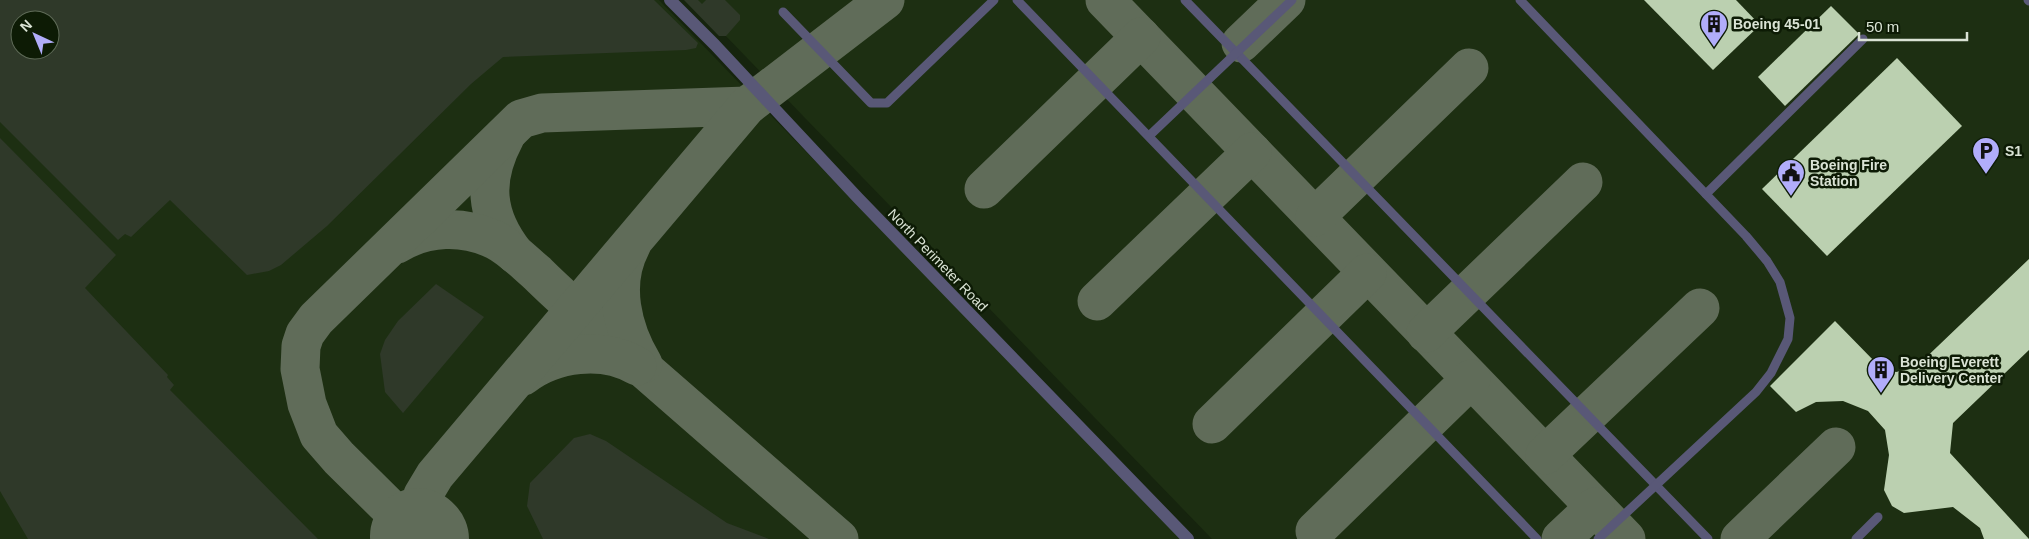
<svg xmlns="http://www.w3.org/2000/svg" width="2029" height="539" viewBox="0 0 2029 539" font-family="Arial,sans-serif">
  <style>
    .built { fill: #1d2f12; fill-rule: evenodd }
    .green { fill: #2f3929; fill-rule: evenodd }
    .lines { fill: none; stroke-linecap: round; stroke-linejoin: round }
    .taxiway { stroke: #606c59; stroke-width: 39 }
    .runway { stroke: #606c59; stroke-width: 96 }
    .building { fill: #bbd0b0 }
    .lane { stroke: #595877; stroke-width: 9 }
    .street { stroke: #595877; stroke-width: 12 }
    .labels { text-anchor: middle; stroke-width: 5; stroke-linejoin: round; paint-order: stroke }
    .poi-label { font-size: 14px; font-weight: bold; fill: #dae3d5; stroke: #0d1b05; text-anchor: start }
    .street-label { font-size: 14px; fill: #dae3d5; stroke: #0d1b05 }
  </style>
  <rect width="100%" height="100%" fill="#16240e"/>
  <g class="built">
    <path d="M0 0H659L1181 539H0ZM20 20H50V50H20Z"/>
    <polygon points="691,0 2029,0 2029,539 1212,539"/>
  </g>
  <g class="green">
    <path d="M0 0H654L698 43 696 48 686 50 503 57 471 84 327 226 281 265 269 271 247 275 170 200 131 237 125 234 118 240 0 122ZM20 20H50V50H20Z"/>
    <polygon points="684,0 698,0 702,4 706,0 725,0 740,15 740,20 726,36 719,36"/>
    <polygon points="0,138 116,255 85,288 168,375 167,377 174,385 170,390 318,539 28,539 0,491"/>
    <polygon points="436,284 484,317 403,413 385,392 380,354 385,340 398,321"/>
    <polygon points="590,434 606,441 727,523 769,539 543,539 527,506 530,483 574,438"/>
  </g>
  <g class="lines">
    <g class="taxiway">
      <polyline points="1105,0 1626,539"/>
      <polyline points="1241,43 1286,0"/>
      <path d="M505 137C482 180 485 216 515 254"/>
      <polyline points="984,189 1141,37"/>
      <polyline points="1315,217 1469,68"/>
      <path d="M397 244C427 226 463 225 495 240 511 248 524 262 537 273 554 290 572 306 590 322 673 394 756 467 839 539"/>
      <path d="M631 246C611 284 622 329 643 364"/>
      <polyline points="1097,301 1252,152"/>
      <polyline points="1426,333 1583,182"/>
      <path d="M523 376C554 352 603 346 637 366"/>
      <polyline points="1212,424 1367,273"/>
      <polyline points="1545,455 1700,308"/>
      <polyline points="1315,531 1471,379"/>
      <polyline points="418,536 339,458 319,435 307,404 300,369 301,346 305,334 316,319 521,119 542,113 747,106"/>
      <polyline points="418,536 416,515 423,495 435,475 747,106 885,0"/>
      <polyline points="1561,539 1595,507"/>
      <polyline points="1740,539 1836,447"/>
    </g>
    <polyline class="runway" points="418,536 421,539"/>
  </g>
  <g class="building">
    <polygon points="1644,0 1736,0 1760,25 1713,70"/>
    <polygon points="1831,6 1859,34 1785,106 1758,77"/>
    <polygon points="1897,58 1962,126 1827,256 1762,189"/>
    <polygon points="2029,259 2029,350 1953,423 1950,453 2029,539 1984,539 1980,528 1953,507 1904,513 1892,506 1884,490 1889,455 1885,430 1868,411 1843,401 1816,402 1796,412 1770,386 1835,321 1878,365 1896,372 1915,368"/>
  </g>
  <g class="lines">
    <g class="lane">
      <polyline points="1017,0 1537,539"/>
      <polyline points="1185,0 1708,539"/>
      <polyline points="1520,0 1746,236 1767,261 1780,282 1790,318 1788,339 1771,373 1756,392 1598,539"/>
      <polyline points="2028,0 2029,1"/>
      <polyline points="783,12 871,103 887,103 994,0"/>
      <polyline points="1149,136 1292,0"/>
      <polyline points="1706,194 1863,39"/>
      <polyline points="1856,539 1878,517"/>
    </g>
    <polyline class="street" points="670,0 715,45 858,198 1188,539"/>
  </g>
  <defs>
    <symbol id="building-pin" viewBox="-11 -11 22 30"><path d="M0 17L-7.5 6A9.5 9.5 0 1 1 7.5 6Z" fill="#b1adfa" stroke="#0d1b05"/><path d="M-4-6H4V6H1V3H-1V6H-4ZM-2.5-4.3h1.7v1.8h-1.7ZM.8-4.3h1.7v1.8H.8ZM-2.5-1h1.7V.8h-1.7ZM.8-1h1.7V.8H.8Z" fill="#111"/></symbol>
    <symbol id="parking-pin" viewBox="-11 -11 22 30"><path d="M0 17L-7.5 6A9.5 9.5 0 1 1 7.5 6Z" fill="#b1adfa" stroke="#0d1b05"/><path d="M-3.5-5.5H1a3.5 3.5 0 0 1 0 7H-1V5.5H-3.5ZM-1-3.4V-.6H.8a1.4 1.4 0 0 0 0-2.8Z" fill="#111"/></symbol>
    <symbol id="civic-pin" viewBox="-11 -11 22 30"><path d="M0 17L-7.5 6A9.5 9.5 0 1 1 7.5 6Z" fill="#b1adfa" stroke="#0d1b05"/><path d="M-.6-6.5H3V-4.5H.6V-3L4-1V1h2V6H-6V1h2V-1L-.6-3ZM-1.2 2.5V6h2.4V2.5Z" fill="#111"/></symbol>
  </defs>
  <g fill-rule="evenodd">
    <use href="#building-pin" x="1698" y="8" width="32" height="43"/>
    <use href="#parking-pin" x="1970" y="135" width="32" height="43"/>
    <use href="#civic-pin" x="1775" y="157" width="32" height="43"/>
    <use href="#building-pin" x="1865" y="354" width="32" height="43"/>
  </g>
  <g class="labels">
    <g class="poi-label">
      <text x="1733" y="29">Boeing 45-01</text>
      <text x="2005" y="156">S1</text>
      <text x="1810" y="170">Boeing Fire<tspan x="1810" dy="16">Station</tspan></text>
      <text x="1900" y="367">Boeing Everett<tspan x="1900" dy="16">Delivery Center</tspan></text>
    </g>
    <g class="street-label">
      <text transform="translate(938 260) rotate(46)" y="5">North Perimeter Road</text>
    </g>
  </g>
  <g transform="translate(35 35) rotate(316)"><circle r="24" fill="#0d1b05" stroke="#5f6b58"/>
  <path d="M0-4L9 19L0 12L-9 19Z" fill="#b1adfa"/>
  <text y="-8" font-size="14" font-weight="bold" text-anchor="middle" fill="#dae3d5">N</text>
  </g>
  <path d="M1859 32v8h108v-8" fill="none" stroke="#dae3d5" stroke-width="2.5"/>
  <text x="1866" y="32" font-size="15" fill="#dae3d5" stroke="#0d1b05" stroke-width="4" paint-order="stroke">50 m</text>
</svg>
